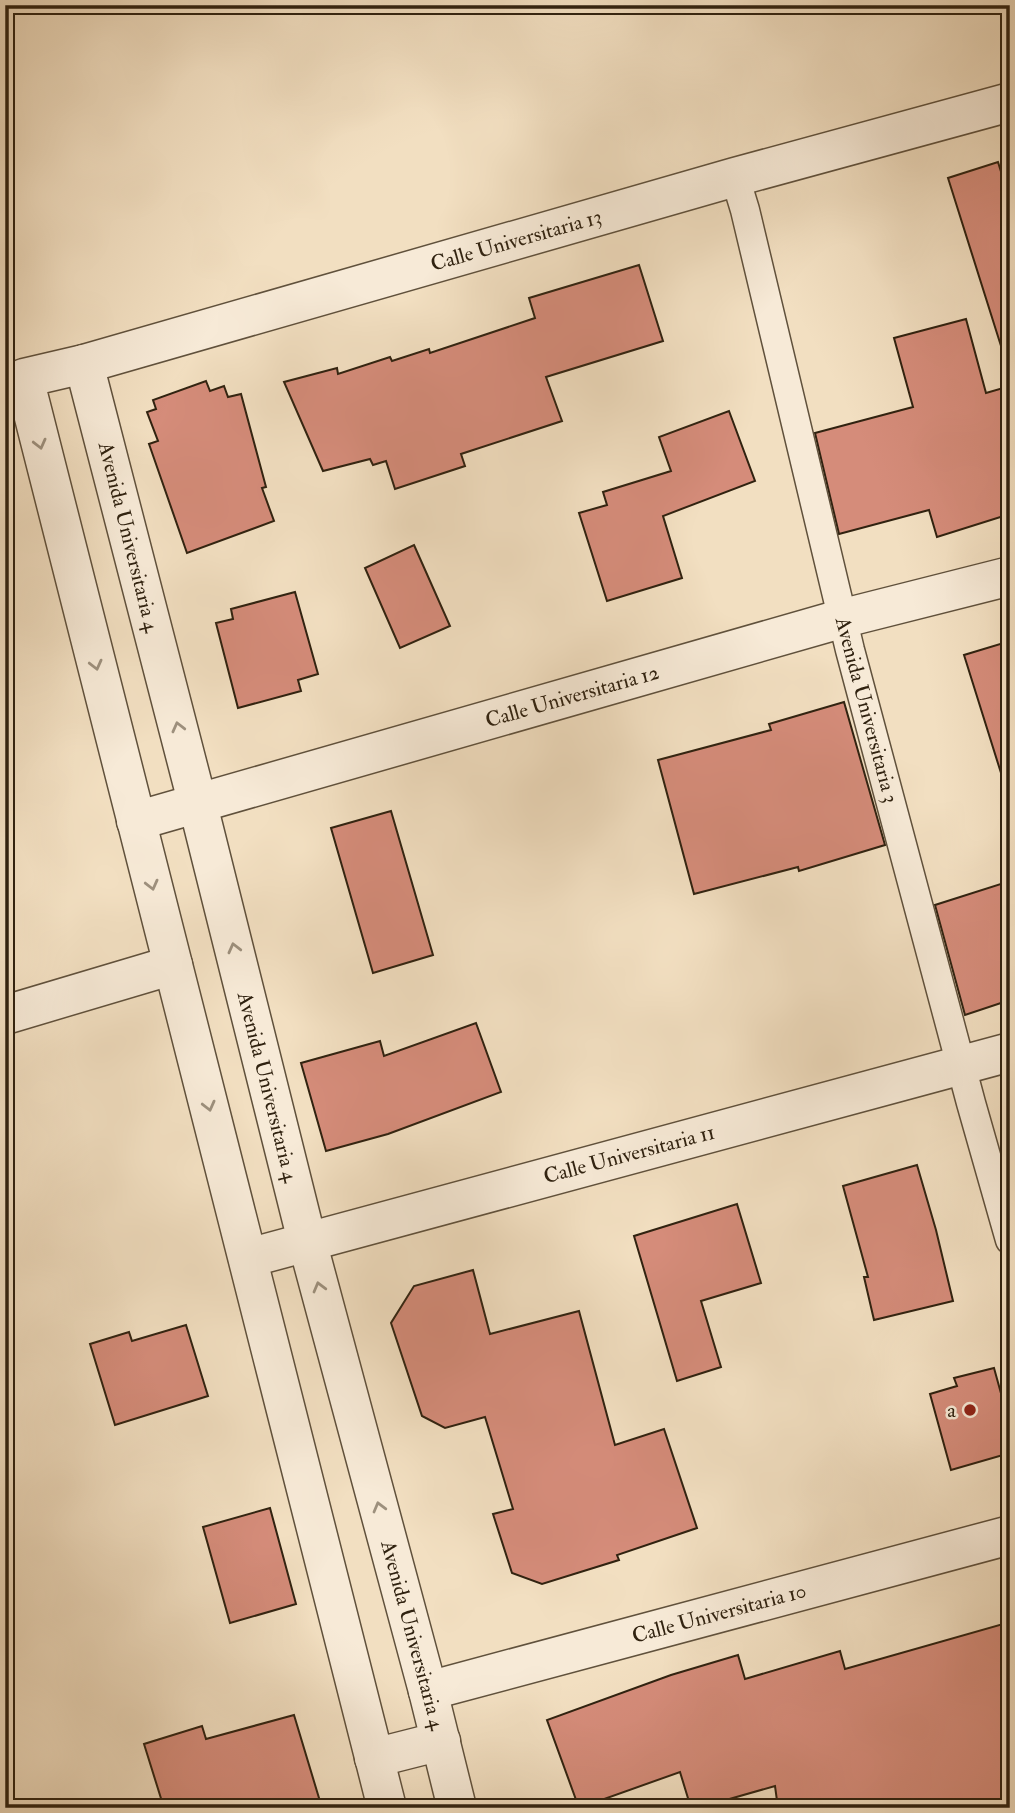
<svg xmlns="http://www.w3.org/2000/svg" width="1015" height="1813" viewBox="0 0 1015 1813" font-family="'IM FELL Double Pica',serif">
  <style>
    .building { fill: #d58c7a; stroke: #302210; stroke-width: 2 }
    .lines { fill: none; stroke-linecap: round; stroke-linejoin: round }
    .pedestrian-casing { stroke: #60513c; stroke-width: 31 }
    .minor-casing { stroke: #60513c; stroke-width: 41 }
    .pedestrian { stroke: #f7ead7; stroke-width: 28 }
    .minor { stroke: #f7ead7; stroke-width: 38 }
    .oneway { stroke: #9d907d }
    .poi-dot { fill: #8f2418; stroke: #f7ead7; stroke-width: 2.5 }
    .labels { text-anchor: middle; stroke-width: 5; stroke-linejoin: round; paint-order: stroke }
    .street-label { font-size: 21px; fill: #302210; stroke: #f7ead7 }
    .poi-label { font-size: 21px; fill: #302210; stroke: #f7ead7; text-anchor: end }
  </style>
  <rect width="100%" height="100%" fill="#f2dfc1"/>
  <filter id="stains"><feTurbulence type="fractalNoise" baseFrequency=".00286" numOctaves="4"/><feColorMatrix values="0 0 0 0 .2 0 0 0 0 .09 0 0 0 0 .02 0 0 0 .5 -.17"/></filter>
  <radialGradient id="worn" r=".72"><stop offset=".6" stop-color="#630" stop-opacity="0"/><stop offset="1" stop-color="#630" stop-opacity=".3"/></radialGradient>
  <g class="building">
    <polygon points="998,162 1010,201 1010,345 1001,346 948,178"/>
    <polygon points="639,265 663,341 546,377 562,421 461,454 465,466 395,489 386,461 373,465 370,459 323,471 284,382 337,368 338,374 390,357 392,361 429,349 430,353 535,318 529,298"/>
    <polygon points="966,319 986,393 1010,386 1010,514 937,537 929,510 839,534 815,433 913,407 894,338"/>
    <polygon points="206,381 210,391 224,386 228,397 241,394 266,487 262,488 274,521 187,553 149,444 158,441 147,412 156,409 153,400"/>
    <polygon points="729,411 755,481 663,516 682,578 607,601 579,513 607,505 603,492 671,471 659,437"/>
    <polygon points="414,545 450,626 400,648 365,568"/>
    <polygon points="295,592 318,674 298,680 301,691 238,708 216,623 233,619 231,609"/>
    <polygon points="1010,641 1010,772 1001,773 964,655"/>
    <polygon points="844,702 885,845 799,871 798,867 694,894 658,760 771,730 769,724"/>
    <polygon points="391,811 433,955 373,973 331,828"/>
    <polygon points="1010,881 1010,1000 965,1015 935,905"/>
    <polygon points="476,1023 501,1092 388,1134 326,1151 301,1063 380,1041 384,1056"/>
    <polygon points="917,1165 936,1230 953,1301 874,1320 864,1277 868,1277 843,1186"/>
    <polygon points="737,1204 761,1283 701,1301 721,1367 677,1381 634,1236"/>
    <polygon points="473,1270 490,1334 579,1311 615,1445 664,1429 697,1528 617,1555 619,1560 542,1584 512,1573 493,1514 513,1509 485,1417 445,1428 422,1416 391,1323 414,1286"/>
    <polygon points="186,1325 208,1396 115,1425 90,1344 129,1332 132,1341"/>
    <polygon points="994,1368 1010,1426 1010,1453 951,1470 930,1394 957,1386 954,1378"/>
    <polygon points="270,1508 296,1604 230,1623 203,1527"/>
    <polygon points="1010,1622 1010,1808 778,1808 775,1786 698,1808 691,1808 680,1772 579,1808 547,1720 671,1675 738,1655 745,1679 840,1651 845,1669"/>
    <polygon points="294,1715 322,1808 164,1808 144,1744 202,1726 206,1739"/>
  </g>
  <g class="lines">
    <defs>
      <polyline id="pedestrian" points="735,177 745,210 850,650 971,1103 1010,1240"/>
      <g id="minor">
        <polyline points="84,364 198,805 307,1241 428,1691 457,1808"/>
        <polyline points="136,821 844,618 1010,576"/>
        <polyline points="5,1015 173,965"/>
        <polyline points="248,1258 1010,1052"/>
        <polyline points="428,1691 1010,1535"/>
        <polyline points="374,1758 441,1741"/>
        <polyline points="387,1808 24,378 84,364 735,177 1010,102"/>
      </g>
    </defs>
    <use href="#pedestrian" class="pedestrian-casing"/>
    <use href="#minor" class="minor-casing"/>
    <use href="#pedestrian" class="pedestrian"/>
    <use href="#minor" class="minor"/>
  </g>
  <defs><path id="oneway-chevron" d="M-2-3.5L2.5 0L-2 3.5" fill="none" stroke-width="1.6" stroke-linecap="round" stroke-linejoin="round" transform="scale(1.75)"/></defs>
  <g class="oneway">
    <use href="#oneway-chevron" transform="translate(40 444) rotate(76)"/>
    <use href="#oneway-chevron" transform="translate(96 665) rotate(76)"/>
    <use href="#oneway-chevron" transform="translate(178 727) rotate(-104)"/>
    <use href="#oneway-chevron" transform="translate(152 885) rotate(76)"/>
    <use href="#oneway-chevron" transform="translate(234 948) rotate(-104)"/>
    <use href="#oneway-chevron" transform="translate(209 1106) rotate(76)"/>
    <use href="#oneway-chevron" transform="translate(319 1287) rotate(-105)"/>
    <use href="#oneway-chevron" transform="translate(379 1507) rotate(-105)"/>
  </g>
  <circle class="poi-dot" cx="970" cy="1410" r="7"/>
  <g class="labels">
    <g class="street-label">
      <text transform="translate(516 240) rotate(-16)" y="7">Calle Universitaria 13</text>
      <text transform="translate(129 537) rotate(76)" y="7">Avenida Universitaria 4</text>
      <text transform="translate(572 696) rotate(-16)" y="7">Calle Universitaria 12</text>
      <text transform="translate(867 710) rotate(75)" y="7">Avenida Universitaria 3</text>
      <text transform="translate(268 1087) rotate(76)" y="7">Avenida Universitaria 4</text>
      <text transform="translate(629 1154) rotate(-15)" y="7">Calle Universitaria 11</text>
      <text transform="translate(719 1613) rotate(-15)" y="7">Calle Universitaria 10</text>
      <text transform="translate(413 1635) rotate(75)" y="7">Avenida Universitaria 4</text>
    </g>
    <g class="poi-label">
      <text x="956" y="1417">a</text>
    </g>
  </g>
  <rect width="1015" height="1813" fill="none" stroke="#f2dfc1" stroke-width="28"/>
  <rect x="7" y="7" width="1001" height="1799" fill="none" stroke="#302210" stroke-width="3.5"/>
  <rect x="14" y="14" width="987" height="1785" fill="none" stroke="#302210" stroke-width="2"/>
  <rect width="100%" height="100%" filter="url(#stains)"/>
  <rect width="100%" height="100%" fill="url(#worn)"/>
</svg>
